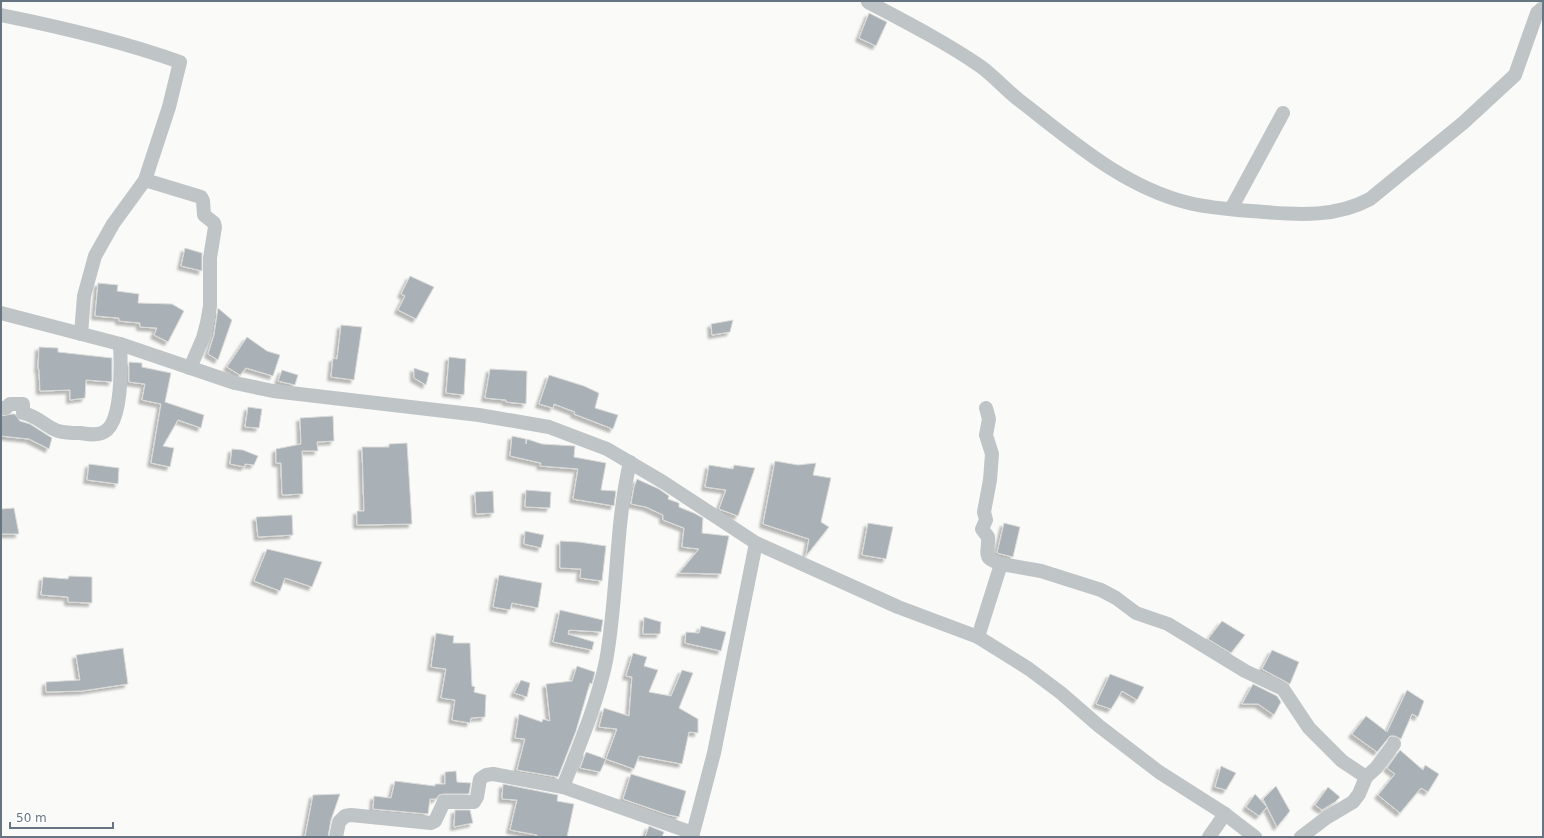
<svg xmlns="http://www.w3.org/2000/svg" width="1544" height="838" viewBox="0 0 1544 838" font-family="'DejaVu Sans',sans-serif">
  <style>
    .building { fill: #a9b1b7; stroke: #dcdcda; filter: url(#shadow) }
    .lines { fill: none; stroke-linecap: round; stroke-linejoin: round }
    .street { stroke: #bfc4c7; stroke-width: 14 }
  </style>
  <defs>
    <filter id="shadow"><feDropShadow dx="-3.5" dy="3.5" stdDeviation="1" flood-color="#0004"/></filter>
  </defs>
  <rect width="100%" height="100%" fill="#fafaf8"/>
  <g class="building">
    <polygon points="869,13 887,22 876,46 859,38"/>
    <polygon points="185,248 202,253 202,271 181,266"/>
    <polygon points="410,276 434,287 416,319 398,310 405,296 401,294"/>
    <polygon points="98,283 118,285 117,291 139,294 138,303 172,304 184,311 168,342 154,335 157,328 140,327 140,323 119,321 119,318 95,316"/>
    <polygon points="218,308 232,320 218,360 208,354 214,335"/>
    <polygon points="733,320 730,332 712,335 711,324"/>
    <polygon points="341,325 362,327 354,380 331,377 333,358 337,359"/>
    <polygon points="247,337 267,351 280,355 273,376 246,368 240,375 227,367"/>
    <polygon points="39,347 58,348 58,352 112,358 112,382 86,380 85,398 70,400 70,390 40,391 39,369 38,369"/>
    <polygon points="449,357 466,359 464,395 446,393"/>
    <polygon points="129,362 142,363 142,367 171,373 165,402 204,415 201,428 178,420 163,446 174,448 170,467 151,463 161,404 142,400 145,384 129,382"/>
    <polygon points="414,368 429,373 426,385 414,378"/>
    <polygon points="490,369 527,371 526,404 506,402 506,400 485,398"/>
    <polygon points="282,370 298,375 295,385 278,381"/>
    <polygon points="549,375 584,386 599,393 595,408 618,415 613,429 574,414 575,412 554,404 553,408 539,404"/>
    <polygon points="248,407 262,409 259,428 245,427"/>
    <polygon points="12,414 15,414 20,421 30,424 52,438 49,449 29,439 1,436 1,416"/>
    <polygon points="333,416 334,441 317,442 318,451 302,451 303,494 282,495 281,463 276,463 276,449 301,444 300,418"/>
    <polygon points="512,436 526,439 526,444 527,439 542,444 575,446 574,457 606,463 601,490 616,491 614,506 573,499 578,469 540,466 541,463 510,456"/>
    <polygon points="407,443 412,524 357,525 357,511 364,511 362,447 389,447 389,444"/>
    <polygon points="232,449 243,450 258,456 254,465 245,464 245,467 230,464"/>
    <polygon points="775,461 798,465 816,463 813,475 831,478 821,522 829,527 806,556 809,539 763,524"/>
    <polygon points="89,464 119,468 118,484 87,480"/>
    <polygon points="709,465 733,469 734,465 755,468 738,516 719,509 726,490 705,487"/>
    <polygon points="637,479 659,489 669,496 668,499 679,503 679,507 694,513 703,518 702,533 729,536 721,574 679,573 699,549 682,547 684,528 663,520 663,515 646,507 631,504 634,487"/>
    <polygon points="526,490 551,492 550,508 525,507"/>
    <polygon points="493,491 494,513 476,514 475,492"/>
    <polygon points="14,508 19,534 1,534 1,509"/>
    <polygon points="292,515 293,535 258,537 256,517"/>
    <polygon points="868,523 893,527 886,559 862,555"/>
    <polygon points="1004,523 1020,527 1013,557 997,553"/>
    <polygon points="525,531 544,535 541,548 524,544"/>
    <polygon points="560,541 579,542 606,546 602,581 580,578 581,569 560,568"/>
    <polygon points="267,549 322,562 312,587 285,578 280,591 254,581"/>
    <polygon points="499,575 542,583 538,608 512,603 510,610 493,607"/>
    <polygon points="69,576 92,577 92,603 68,602 68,597 41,595 43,577 68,579"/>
    <polygon points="560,610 603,620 601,632 569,630 568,634 594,642 592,650 553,642"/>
    <polygon points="644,617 661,622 660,634 643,634"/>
    <polygon points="1222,621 1245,635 1231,653 1208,639"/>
    <polygon points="701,626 726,632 721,651 685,643 686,632 699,633"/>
    <polygon points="436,633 454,636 453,643 470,643 472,686 475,687 474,692 486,695 485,717 471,718 470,723 452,720 455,700 441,698 446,669 431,667"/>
    <polygon points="123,648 128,684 82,691 46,692 46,682 80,680 76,655"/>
    <polygon points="1272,650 1299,662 1290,684 1262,669"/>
    <polygon points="633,653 647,657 644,666 658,670 649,692 671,696 682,670 693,673 679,708 698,719 698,733 689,732 682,764 639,756 634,769 606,759 617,729 599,727 604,708 629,716 632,677 626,676"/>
    <polygon points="577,666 595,672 592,684 590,683 576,731 558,777 517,770 525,739 515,738 519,714 542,722 543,719 550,721 546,684 572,681"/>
    <polygon points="1110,674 1144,687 1137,700 1122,691 1111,709 1096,704"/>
    <polygon points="521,680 530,683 527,697 514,693"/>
    <polygon points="1253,684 1277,696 1281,702 1274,715 1258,704 1242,704"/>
    <polygon points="1407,690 1424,701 1418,717 1412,714 1401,739 1395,736 1390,736 1377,752 1352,734 1366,716 1387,732"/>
    <polygon points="1400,750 1423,770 1425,765 1439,774 1428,792 1421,788 1400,813 1378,795 1395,774 1387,768"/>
    <polygon points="586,752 606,759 600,772 580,768"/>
    <polygon points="1221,766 1236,773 1226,790 1215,787"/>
    <polygon points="456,771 457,782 471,783 469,794 444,794 439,795 436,799 430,799 428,814 373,809 374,796 391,798 395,781 435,786 435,784 445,784 445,772"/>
    <polygon points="631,774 686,791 679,817 669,815 623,799"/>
    <polygon points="503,784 558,795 557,801 574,804 567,837 537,837 537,835 510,830 517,800 502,799"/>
    <polygon points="1276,786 1290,811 1277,827 1263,799"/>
    <polygon points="1328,787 1340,797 1335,802 1322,810 1315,805"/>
    <polygon points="340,794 331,820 328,837 305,837 313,795"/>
    <polygon points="1255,794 1267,807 1259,816 1246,807"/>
    <polygon points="455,810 470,810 473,823 454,827"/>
    <polygon points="649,826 664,832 662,837 645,837"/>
  </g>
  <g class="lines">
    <g class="street">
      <path d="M868 2C906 22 945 42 980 66 994 76 1006 90 1019 100 1071 140 1123 187 1189 203 1213 209 1239 210 1264 212 1300 215 1337 217 1370 199L1463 123 1515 75 1537 13 1543 8"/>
      <path d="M1 15C61 27 122 41 180 62L169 107 145 180 113 224 95 256 84 296 81 334"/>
      <polyline points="145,180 201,197 203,201 204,215 214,223 215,227 210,258 210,306 207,323 203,338 190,368"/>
      <polyline points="1231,209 1283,113"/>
      <polyline points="1,313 120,344 235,383 273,391 479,415 549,427 607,449 663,482 756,543 898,607 978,637 1029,669 1061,693 1099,726 1159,772 1225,814 1255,837"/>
      <path d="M1 408H6L10 404H23V413C40 417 44 426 58 431 65 433 73 433 80 433 87 434 97 436 104 432 123 422 121 363 120 344"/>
      <path d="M986 408 989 419 986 435 992 454 990 480 984 512 986 520 982 529 988 537C989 555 981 557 1001 564"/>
      <polyline points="978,637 1001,564 1041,571 1101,590 1116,598 1136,613 1168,624 1245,671 1283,689 1309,728 1342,761 1366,777"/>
      <path d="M563 787C579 746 597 704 606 661 618 595 615 527 630 462"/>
      <polyline points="336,837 339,822 345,816 351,815 431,823 435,821 444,802 474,802 477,797 480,779 486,775 493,774 563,787 693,833"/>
      <polyline points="692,837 714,753 756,543"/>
      <polyline points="1209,837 1225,814"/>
      <polyline points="1301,837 1326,818 1353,802 1359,794 1366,777 1376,768 1394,744"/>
    </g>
  </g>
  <rect width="1544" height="838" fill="none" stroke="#667581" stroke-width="4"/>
  <path d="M10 822v6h103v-6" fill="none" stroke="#667581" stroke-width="2"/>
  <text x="16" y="822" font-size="12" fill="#667581" stroke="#ffffff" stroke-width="3" paint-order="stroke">50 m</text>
</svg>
